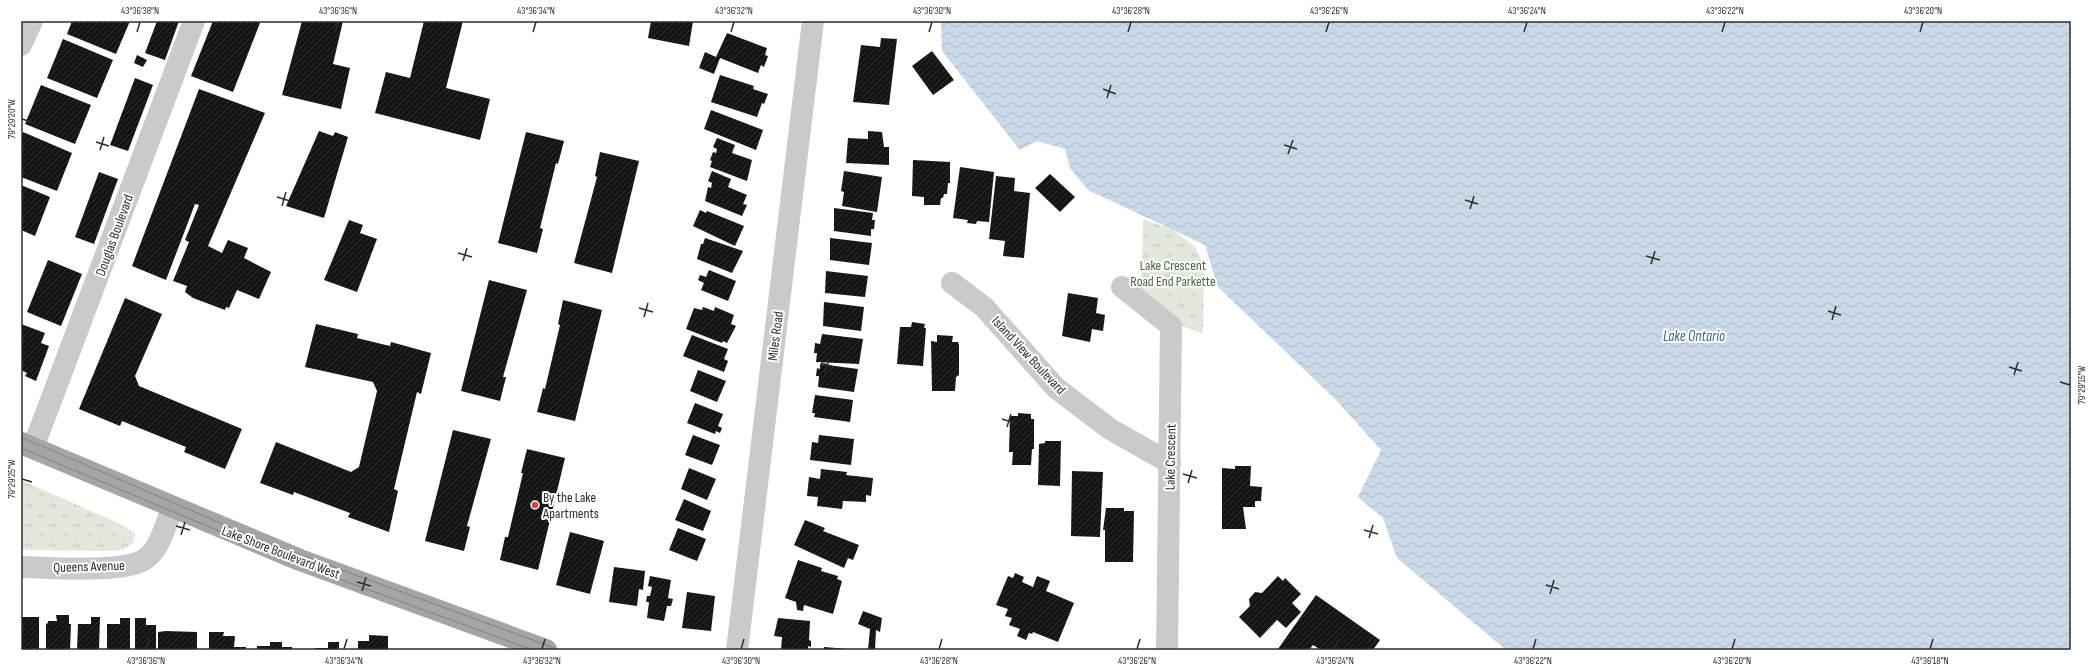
<svg xmlns="http://www.w3.org/2000/svg" width="2092" height="671" viewBox="0 0 2092 671" font-family="'Sofia Sans Condensed',sans-serif">
  <style>
    .grass { fill: url(#grass-tufts) }
    .water { fill: url(#water-waves) }
    .building { fill: url(#building-hatch) }
    .lines { fill: none; stroke-linecap: round; stroke-linejoin: round }
    .street { stroke: #cacaca; stroke-width: 22 }
    .primary { stroke: #a5a5a5; stroke-width: 22 }
    .tram { stroke: #828282; stroke-width: 1 }
    .ticks { fill: none; stroke: #2d2d2d; stroke-width: 1.5 }
    .poi-dot { fill: #d4453f; stroke: #fff; stroke-width: 1.5 }
    .labels { text-anchor: middle; stroke-width: 4; stroke-linejoin: round; paint-order: stroke }
    .street-label { font-size: 14px; fill: #2d2d2d; stroke: #fff }
    .park-label { font-size: 14px; fill: #4c643f; stroke: #fff }
    .poi-label { font-size: 14px; fill: #2d2d2d; stroke: #fff; text-anchor: start }
    .water-label { font-size: 15px; font-style: italic; fill: #436587; stroke: #fff }
    .neatline { fill: none; stroke: #2d2d2d; stroke-width: 1.5 }
    .ticks-label { font-size: 10px; text-anchor: middle; fill: #2d2d2d }
  </style>
  <defs>
    <pattern id="grass-tufts" width="24" height="20" patternUnits="userSpaceOnUse"><rect width="24" height="20" fill="#e2e9dc"/><path d="M3 7l-1-3M5 7V3M7 7l1-3M15 17l-1-3M17 17v-4M19 17l1-3" fill="none" stroke="#c2c8bd"/></pattern>
    <pattern id="water-waves" width="16" height="10" patternUnits="userSpaceOnUse"><rect width="16" height="10" fill="#cad9e8"/><path d="M0 5q4-4 8 0t8 0" fill="none" stroke="#aebbc7"/></pattern>
    <pattern id="building-hatch" width="6" height="6" patternUnits="userSpaceOnUse"><rect width="6" height="6" fill="#141414"/><path d="M-1 1l2-2M0 6l6-6M5 7l2-2" fill="none" stroke="#2e2e2e"/></pattern>
  </defs>
  <rect width="100%" height="100%" fill="#fff"/>
  <g class="grass">
    <polygon points="1143,219 1173,230 1195,247 1204,265 1203,334 1141,310"/>
    <polygon points="21,480 118,523 135,533 133,543 124,549 115,551 21,550"/>
  </g>
  <polygon class="water" points="941,21 2071,21 2071,650 1506,650 1397,558 1383,518 1358,497 1381,450 1335,399 1218,287 1205,245 1088,190 1070,168 1065,149 1037,141 1020,150 942,51"/>
  <g class="building">
    <polygon points="72,21 130,21 116,54 67,34"/>
    <polygon points="157,21 179,21 165,60 145,53"/>
    <polygon points="213,21 256,21 260,23 233,92 191,76"/>
    <polygon points="302,21 343,21 333,64 350,68 341,109 282,95"/>
    <polygon points="424,21 463,21 446,88 490,99 480,140 375,113 386,72 410,78"/>
    <polygon points="651,21 693,21 689,46 648,38"/>
    <polygon points="727,33 767,48 765,55 768,56 764,67 761,65 758,73 720,58 714,74 699,68 705,52 716,57"/>
    <polygon points="881,38 897,39 889,105 853,102 861,45 880,47"/>
    <polygon points="63,39 113,60 97,98 47,78"/>
    <polygon points="932,51 954,80 933,95 912,66"/>
    <polygon points="137,55 147,60 143,67 134,63"/>
    <polygon points="720,75 754,86 753,89 768,94 764,104 762,103 757,117 711,102"/>
    <polygon points="135,78 153,85 128,151 110,145"/>
    <polygon points="41,85 91,105 75,144 25,124"/>
    <polygon points="199,89 265,113 208,246 222,253 228,240 248,248 244,258 271,272 259,299 237,290 229,308 226,307 225,310 193,298 185,292 187,286 173,281 189,242 185,240 199,205 195,204 166,280 132,266"/>
    <polygon points="711,110 763,130 756,150 704,129"/>
    <polygon points="319,131 333,136 335,132 348,137 324,218 286,206"/>
    <polygon points="868,131 882,132 884,147 889,147 889,165 846,163 848,138 868,139"/>
    <polygon points="23,132 72,153 57,191 21,177 21,137"/>
    <polygon points="526,132 564,141 558,164 556,163 540,228 543,229 537,253 498,243"/>
    <polygon points="717,138 735,145 732,153 752,160 747,181 710,167 712,161 710,160 713,152 716,153 717,149 713,147"/>
    <polygon points="600,152 639,161 612,273 574,263 597,177 595,176"/>
    <polygon points="913,160 950,162 950,183 948,183 947,194 944,194 943,198 941,198 940,205 924,205 924,197 912,196"/>
    <polygon points="960,167 994,172 989,222 977,221 976,224 967,223 968,220 953,218"/>
    <polygon points="712,171 731,179 728,187 747,195 743,204 747,205 742,216 705,201 708,187 711,188 712,183 708,181"/>
    <polygon points="844,171 882,177 877,212 842,206 844,192 841,191"/>
    <polygon points="99,172 118,179 94,244 75,237"/>
    <polygon points="1050,174 1075,197 1060,212 1035,188"/>
    <polygon points="996,176 1015,178 1014,191 1030,193 1024,258 1003,256 1005,241 989,239"/>
    <polygon points="21,185 50,197 35,236 21,230"/>
    <polygon points="834,208 873,213 872,220 875,220 874,229 871,229 871,236 834,231"/>
    <polygon points="700,210 706,213 707,211 744,226 735,246 693,226"/>
    <polygon points="349,220 363,225 360,233 377,239 357,292 324,280"/>
    <polygon points="705,238 743,251 732,273 697,259 701,244 703,244"/>
    <polygon points="830,238 872,243 869,265 830,260"/>
    <polygon points="48,260 82,274 61,326 27,312"/>
    <polygon points="709,270 736,281 728,301 701,290 704,283 698,280 700,275 706,277"/>
    <polygon points="826,271 868,276 865,297 825,293"/>
    <polygon points="489,280 527,290 503,377 506,377 500,401 461,391"/>
    <polygon points="1068,293 1098,298 1096,313 1105,315 1103,331 1092,329 1090,342 1062,336"/>
    <polygon points="125,298 162,314 135,376 139,386 242,429 225,469 184,452 186,447 122,421 120,426 79,409"/>
    <polygon points="563,300 602,310 575,421 537,412 543,388 545,389 560,325 558,324"/>
    <polygon points="824,302 864,307 861,331 823,326"/>
    <polygon points="703,307 714,311 715,307 734,315 731,324 736,326 727,343 723,341 722,343 686,329 694,308 702,310"/>
    <polygon points="912,322 925,324 924,328 926,328 923,366 897,364 900,327 911,327"/>
    <polygon points="21,324 45,333 41,343 49,346 36,381 25,376 27,373 21,370"/>
    <polygon points="316,324 358,334 357,338 390,346 391,342 431,353 421,394 417,392 394,489 398,491 389,532 348,517 350,513 294,492 293,495 260,483 276,442 351,472 359,467 377,391 373,382 305,367"/>
    <polygon points="822,334 863,339 859,364 816,362 817,353 814,353 815,343 820,344"/>
    <polygon points="692,335 728,349 724,359 728,361 724,372 683,356"/>
    <polygon points="937,335 953,336 952,342 958,342 959,345 959,375 956,377 955,391 932,391 931,341 937,342"/>
    <polygon points="820,364 858,369 854,392 818,387 819,376 816,376 817,368 820,369"/>
    <polygon points="698,370 726,381 717,402 690,391"/>
    <polygon points="815,395 853,400 850,422 814,417 815,413 812,413"/>
    <polygon points="695,403 723,414 718,426 722,428 720,433 716,431 715,434 687,423"/>
    <polygon points="1018,413 1031,414 1031,419 1034,419 1034,449 1032,449 1031,465 1012,465 1013,452 1009,452 1010,416 1018,416"/>
    <polygon points="453,430 491,439 467,526 470,527 464,551 425,541"/>
    <polygon points="693,435 720,445 712,465 685,455"/>
    <polygon points="819,435 854,439 851,465 810,460 812,442 818,443"/>
    <polygon points="1045,441 1061,441 1060,486 1038,485 1039,444 1045,443"/>
    <polygon points="527,449 565,458 538,570 500,560 505,537 508,537 523,473 521,473"/>
    <polygon points="1235,466 1251,466 1250,486 1262,487 1261,501 1255,501 1255,507 1243,507 1246,529 1222,529 1222,468 1235,469"/>
    <polygon points="689,468 716,479 707,500 681,489"/>
    <polygon points="821,469 847,472 846,475 873,478 871,496 866,495 866,502 843,501 842,509 817,506 818,497 807,496 809,477 820,479"/>
    <polygon points="1072,471 1103,472 1100,537 1071,536"/>
    <polygon points="684,499 711,511 703,531 675,520"/>
    <polygon points="1106,508 1124,508 1124,511 1134,511 1133,562 1105,562 1105,530 1103,530"/>
    <polygon points="805,520 825,528 823,531 859,545 853,560 848,558 844,568 794,545"/>
    <polygon points="678,528 706,539 697,561 669,550"/>
    <polygon points="570,532 604,541 590,594 556,585"/>
    <polygon points="798,560 822,568 821,571 838,576 837,579 842,581 833,614 804,605 803,611 797,610 796,602 785,598"/>
    <polygon points="614,567 645,571 643,590 639,589 637,606 609,602"/>
    <polygon points="1015,573 1024,577 1022,582 1033,587 1037,576 1050,581 1046,591 1074,603 1058,642 1033,632 1032,634 1029,633 1026,640 1017,636 1020,629 1009,625 1012,618 1005,616 1008,609 996,605 1008,576 1013,578"/>
    <polygon points="650,576 671,580 668,598 673,599 671,606 667,606 664,621 647,618 649,602 646,602 647,596 650,596 652,587 648,586"/>
    <polygon points="1278,576 1283,581 1285,578 1301,594 1292,603 1301,612 1286,628 1277,620 1260,638 1239,617 1250,606 1249,599 1255,592 1262,593"/>
    <polygon points="687,592 715,596 711,631 682,628"/>
    <polygon points="1316,595 1380,640 1373,650 1321,650 1313,645 1309,650 1278,649"/>
    <polygon points="863,611 882,618 880,632 876,630 875,650 868,650 870,629 858,624"/>
    <polygon points="56,615 69,615 69,624 71,624 70,650 46,650 46,624 48,623 48,621 57,621"/>
    <rect x="21" y="617" width="18" height="33"/>
    <polygon points="91,617 100,617 99,650 77,650 78,624 91,624"/>
    <polygon points="120,618 130,618 130,650 107,650 107,624 120,624"/>
    <polygon points="135,618 146,618 146,625 156,625 156,650 135,650"/>
    <polygon points="778,618 810,621 809,640 811,641 811,647 808,646 808,650 781,650 782,637 774,636"/>
    <polygon points="166,631 197,632 197,650 158,650 158,632"/>
    <polygon points="209,632 224,632 223,636 235,636 234,647 246,647 246,650 209,650"/>
    <polygon points="369,635 388,636 388,650 358,650 358,641 369,641"/>
    <polygon points="270,642 282,642 282,647 292,647 292,650 257,650 257,646 270,646"/>
    <polygon points="328,642 339,642 339,650 315,650 315,648 328,648"/>
    <polygon points="824,647 848,649 848,650 824,650"/>
  </g>
  <g class="lines">
    <g class="street">
      <polyline points="21,45 32,21"/>
      <polyline points="952,283 984,307 1056,388 1110,429 1170,463"/>
      <polyline points="1122,287 1171,326 1167,650"/>
      <polyline points="33,448 194,21"/>
      <path d="M21 567C49 567 124 574 145 559 161 548 165 524 173 508"/>
      <polyline points="737,650 813,21"/>
    </g>
    <polyline class="primary" points="21,443 300,560 546,650"/>
    <g class="tram">
      <polyline points="21,437 260,540 560,650"/>
      <polyline points="21,448 298,564 533,650"/>
    </g>
  </g>
  <path class="ticks" d="M137 32 140 22M335 32 338 22M533 32 536 22M731 32 734 22M929 32 932 22M1128 32 1131 22M1326 32 1329 22M1524 32 1527 22M1722 32 1725 22M1920 32 1923 22M1103 89 1116 94M1107 98 1111 85M22 119 32 122M96 142 109 146M1284 145 1297 149M100 150 104 137M1288 154 1293 140M277 197 290 201M1465 200 1478 204M282 206 286 192M1470 209 1474 196M458 253 472 257M1646 256 1660 260M463 261 467 248M1651 264 1655 251M639 308 653 312M1828 311 1841 315M644 317 648 303M1832 320 1836 306M821 363 834 367M2009 367 2022 371M825 372 829 359M2014 375 2018 362M2060 382 2070 385M1002 419 1015 423M1007 427 1011 414M1183 474 1197 478M22 479 32 482M1188 483 1192 470M176 526 190 530M1364 530 1378 534M181 535 185 522M1369 538 1373 525M357 582 371 586M1546 585 1559 589M362 591 366 577M1550 594 1554 580M146 649 149 639M344 649 347 639M542 649 545 639M741 649 744 639M939 649 942 639M1137 649 1140 639M1335 649 1338 639M1533 649 1536 639M1732 649 1735 639M1930 649 1933 639"/>
  <circle class="poi-dot" cx="535" cy="505" r="4"/>
  <g class="labels">
    <g class="street-label">
      <text transform="translate(114 235) rotate(-70)" y="5">Douglas Boulevard</text>
      <text transform="translate(775 336) rotate(-83)" y="5">Miles Road</text>
      <text transform="translate(1029 355) rotate(47)" y="5">Island View Boulevard</text>
      <text transform="translate(1170 457) rotate(-89)" y="5">Lake Crescent</text>
      <text transform="translate(281 552) rotate(21)" y="5">Lake Shore Boulevard West</text>
      <text transform="translate(89 566) rotate(-2)" y="5">Queens Avenue</text>
    </g>
    <g class="park-label">
      <text x="1173" y="270">Lake Crescent<tspan x="1173" dy="16">Road End Parkette</tspan></text>
    </g>
    <g class="poi-label">
      <text x="543" y="502">By the Lake<tspan x="543" dy="16">Apartments</tspan></text>
    </g>
    <g class="water-label">
      <text x="1694" y="341">Lake Ontario</text>
    </g>
  </g>
  <rect width="2092" height="671" fill="none" stroke="#ffffff" stroke-width="44"/>
  <rect x="22" y="22" width="2048" height="627" class="neatline"/>
  <g class="ticks-label">
    <text x="140" y="14">43°36'38"N</text>
    <text x="338" y="14">43°36'36"N</text>
    <text x="536" y="14">43°36'34"N</text>
    <text x="734" y="14">43°36'32"N</text>
    <text x="932" y="14">43°36'30"N</text>
    <text x="1131" y="14">43°36'28"N</text>
    <text x="1329" y="14">43°36'26"N</text>
    <text x="1527" y="14">43°36'24"N</text>
    <text x="1725" y="14">43°36'22"N</text>
    <text x="1923" y="14">43°36'20"N</text>
    <text transform="translate(11 119) rotate(-90)" y="4">79°29'20"W</text>
    <text transform="translate(2081 385) rotate(-90)" y="4">79°29'15"W</text>
    <text transform="translate(11 479) rotate(-90)" y="4">79°29'25"W</text>
    <text x="146" y="664">43°36'36"N</text>
    <text x="344" y="664">43°36'34"N</text>
    <text x="542" y="664">43°36'32"N</text>
    <text x="741" y="664">43°36'30"N</text>
    <text x="939" y="664">43°36'28"N</text>
    <text x="1137" y="664">43°36'26"N</text>
    <text x="1335" y="664">43°36'24"N</text>
    <text x="1533" y="664">43°36'22"N</text>
    <text x="1732" y="664">43°36'20"N</text>
    <text x="1930" y="664">43°36'18"N</text>
  </g>
</svg>
